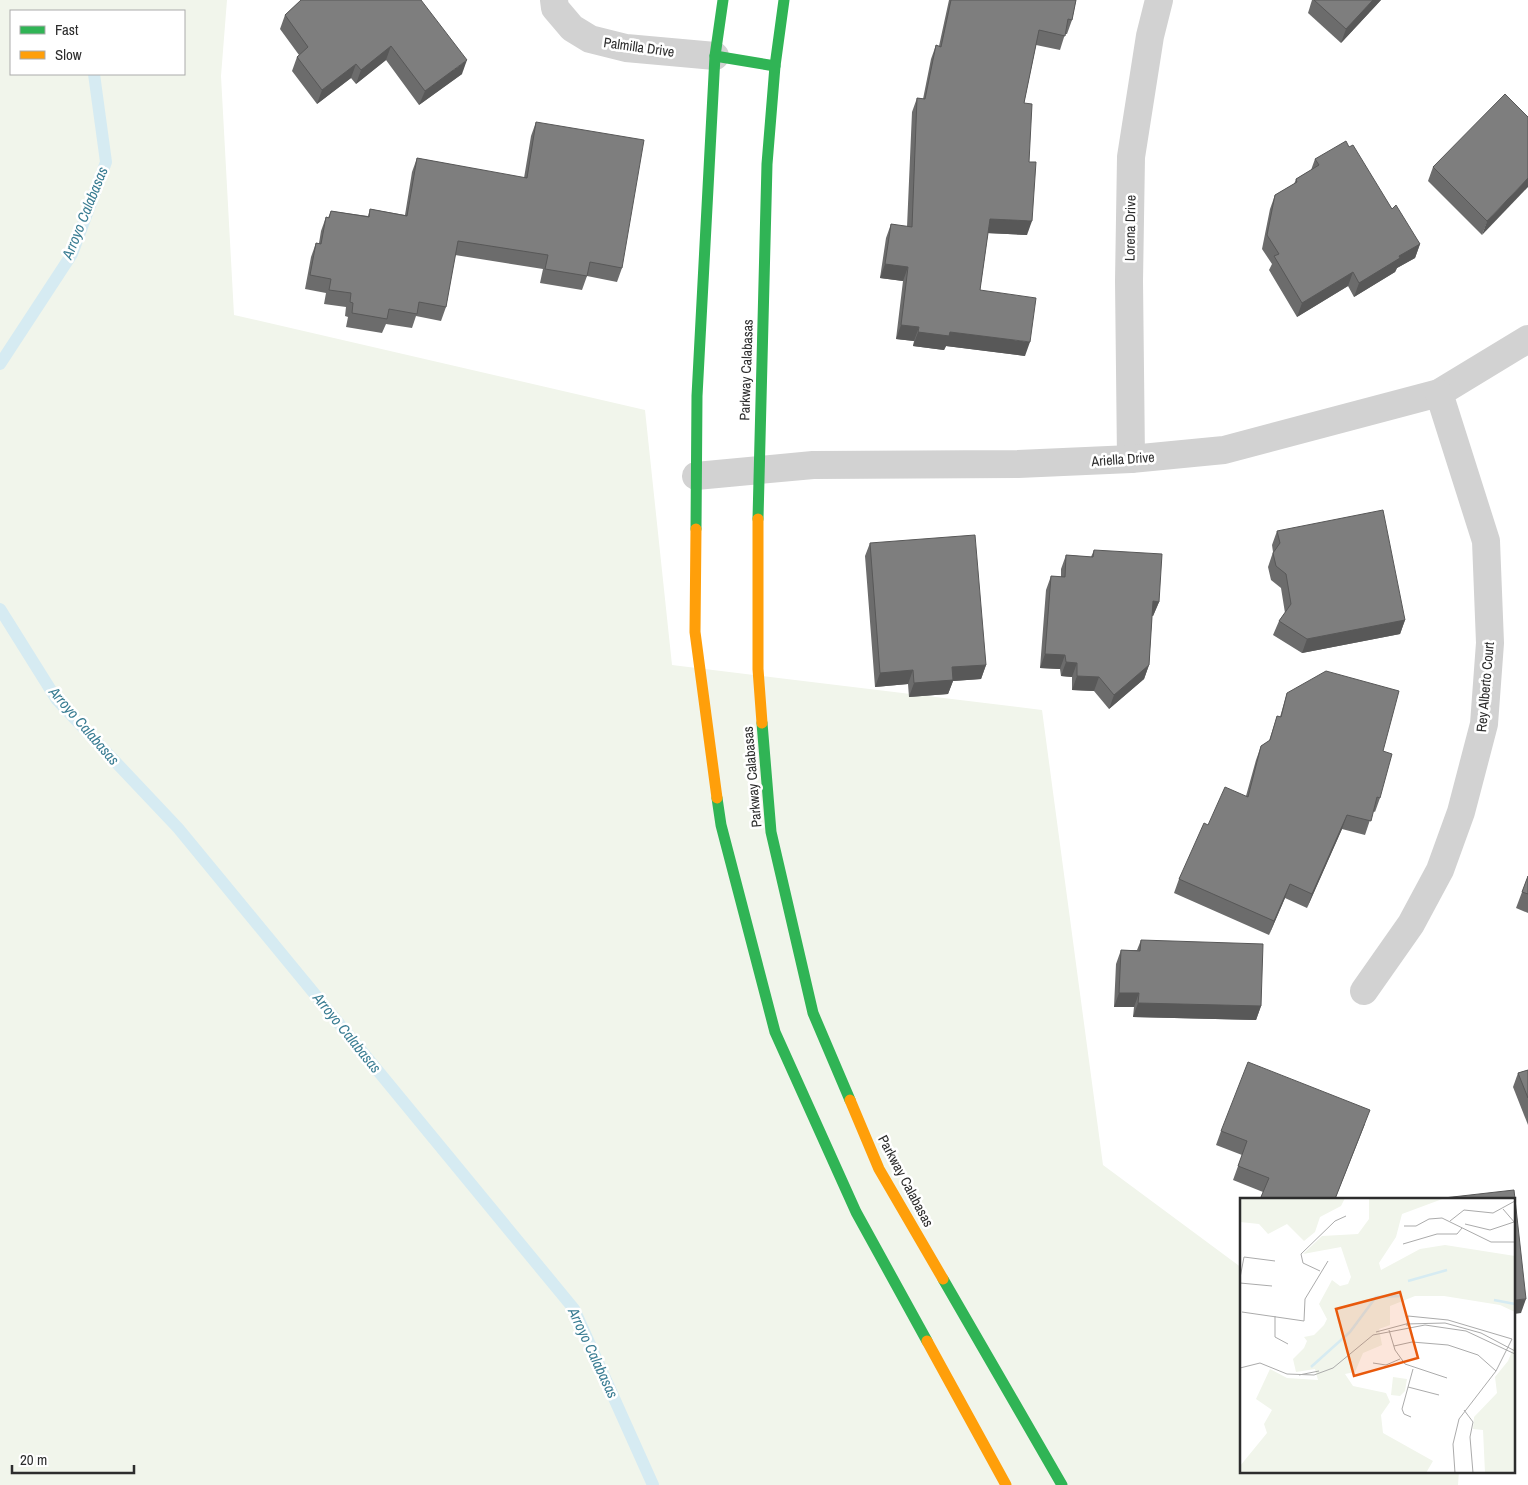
<svg xmlns="http://www.w3.org/2000/svg" width="1528" height="1485" viewBox="0 0 1528 1485" font-family="'Archivo Narrow',sans-serif">
  <style>
    .green { fill: #f1f5eb; fill-rule: evenodd }
    .lines { fill: none; stroke-linecap: round; stroke-linejoin: round }
    .stream { stroke: #d6ebf2; stroke-width: 12 }
    .street { stroke: #d2d2d2; stroke-width: 28 }
    .fast { stroke: #30b455; stroke-width: 11 }
    .slow { stroke: #ff9f0a; stroke-width: 11 }
    .wall { fill: #6c6c6c }
    .shaded-wall { fill: #585858 }
    .building { fill: #7e7e7e; stroke: #585858 }
    .labels { text-anchor: middle; stroke-width: 5; stroke-linejoin: round; paint-order: stroke }
    .street-label { font-size: 14px; fill: #2d2d2d; stroke: #fff }
    .water-label { font-size: 15px; font-style: italic; fill: #397c92; stroke: #fff }
    .inset-river { fill: none; stroke: #d6ebf2; stroke-width: 2.5 }
    .inset-road { fill: none; stroke: #ababab; stroke-width: 1 }
    .view { fill: #e8590c; fill-opacity: 0.15; stroke: #e8590c; stroke-width: 2.5 }
    .inset-edge { fill: none; stroke: #2d2d2d; stroke-width: 2.5 }
  </style>
  <rect width="100%" height="100%" fill="#fff"/>
  <path class="green" d="M0 0H227L221 76 234 315 645 410 672 665 1042 710 1103 1165 1242 1268V1471H1459L1458 1485H0ZM11 11H184V74H11Z"/>
  <g class="lines">
    <g class="stream">
      <polyline points="0,364 72,254 106,162 94,74"/>
      <polyline points="0,609 57,700 178,828 574,1309 653,1485"/>
    </g>
    <g class="street">
      <polyline points="554,0 555,8 572,28 590,39 626,48 715,56"/>
      <polyline points="1131,459 1129,281 1131,157 1150,36 1159,0"/>
      <polyline points="696,476 813,465 1018,464 1131,459 1224,450 1439,393 1528,339"/>
      <polyline points="1364,991 1411,924 1440,870 1461,812 1484,724 1490,643 1486,541 1439,393"/>
    </g>
    <g class="fast">
      <polyline points="715,56 775,66"/>
      <polyline points="758,519 767,164 775,66 784,0"/>
      <polyline points="696,529 697,396 715,56 723,0"/>
      <polyline points="762,723 771,832 813,1013 850,1100"/>
      <polyline points="717,798 721,825 775,1032 856,1212 927,1341"/>
      <polyline points="943,1279 1062,1485"/>
    </g>
    <g class="slow">
      <polyline points="758,519 758,669 762,723"/>
      <polyline points="696,529 695,632 717,798"/>
      <polyline points="850,1100 879,1169 943,1279"/>
      <polyline points="927,1341 1006,1485"/>
    </g>
  </g>
  <g class="wall">
    <polygon points="301,0 462,74 419,105 386,60 356,84 351,78 317,104 292,71 297,57 299,55 280,29 285,15"/>
    <polygon points="949,0 1076,0 1072,20 1067,34 1065,34 1060,50 1036,45 1024,103 1029,162 1027,235 988,233 980,290 1025,356 946,346 944,350 913,346 914,341 896,339 903,281 880,278 886,238 891,224 907,227 912,112 917,98 923,99 931,59 936,45 939,46"/>
    <polygon points="1312,0 1381,0 1341,43 1308,13"/>
    <polygon points="1528,117 1482,235 1428,181 1433,167"/>
    <polygon points="536,122 622,268 617,282 587,276 582,290 540,283 543,269 455,255 446,307 441,321 416,316 412,328 386,324 382,333 346,327 348,317 345,316 346,307 324,304 326,293 305,289 311,257 316,243 319,243 321,231 326,217 328,218 331,211 368,216 370,209 405,215 412,172 417,158 524,178 531,136"/>
    <polygon points="1349,147 1392,209 1420,244 1415,258 1397,268 1395,272 1354,297 1348,286 1297,317 1269,270 1272,264 1262,249 1270,209 1275,195 1294,184 1296,179 1311,170 1315,159"/>
    <polygon points="1277,531 1405,620 1400,634 1302,653 1273,635 1279,621 1285,613 1281,588 1271,580 1268,567 1273,552 1272,545"/>
    <polygon points="870,543 986,665 981,679 953,681 948,694 909,697 908,684 875,687 865,556"/>
    <polygon points="1094,550 1159,602 1153,616 1152,615 1149,665 1144,679 1109,709 1094,691 1072,690 1072,677 1061,676 1060,669 1040,668 1046,590 1051,576 1061,577 1061,569 1066,555 1091,557"/>
    <polygon points="1287,693 1383,751 1380,798 1375,812 1373,811 1365,835 1342,829 1307,908 1285,898 1269,935 1174,893 1179,879 1208,825 1246,796 1256,760 1261,746 1269,741 1277,716 1280,717"/>
    <polygon points="1528,876 1528,913 1516,908"/>
    <polygon points="1141,940 1261,1006 1256,1020 1133,1017 1134,1007 1114,1007 1116,964 1121,950 1137,950"/>
    <polygon points="1528,1070 1528,1125 1513,1087 1518,1073"/>
    <polygon points="1365,1124 1335,1199 1260,1199 1263,1192 1233,1180 1242,1155 1216,1145 1221,1131"/>
  </g>
  <g class="shaded-wall">
    <polygon points="1373,0 1381,0 1341,43 1346,29"/>
    <polygon points="391,46 386,60 356,84 361,70"/>
    <polygon points="467,60 462,74 419,105 425,91"/>
    <polygon points="356,64 351,78 317,104 322,90"/>
    <polygon points="1528,178 1528,187 1482,235 1487,221"/>
    <polygon points="990,219 1032,221 1027,235 985,233"/>
    <polygon points="1420,244 1415,258 1397,268 1395,272 1354,297 1359,283 1399,256"/>
    <polygon points="885,264 908,267 903,281 880,278"/>
    <polygon points="1353,272 1348,286 1297,317 1302,303"/>
    <polygon points="901,325 919,327 914,341 896,339"/>
    <polygon points="918,332 950,332 1030,342 1025,356 946,346 944,350 913,346"/>
    <polygon points="1153,601 1159,602 1153,616 1148,615"/>
    <polygon points="1405,620 1400,634 1302,653 1307,639"/>
    <polygon points="1045,654 1065,655 1060,669 1040,668"/>
    <polygon points="1066,662 1077,663 1072,677 1061,676"/>
    <polygon points="986,665 981,679 953,681 948,694 909,697 914,683 952,667"/>
    <polygon points="1149,665 1144,679 1109,709 1114,695"/>
    <polygon points="913,670 908,684 875,687 880,673"/>
    <polygon points="1077,676 1099,677 1094,691 1072,690"/>
    <polygon points="1347,815 1342,829 1307,908 1312,894"/>
    <polygon points="1290,884 1285,898 1269,935 1274,921"/>
    <polygon points="1119,993 1139,993 1134,1007 1114,1007"/>
    <polygon points="1138,1003 1261,1006 1256,1020 1133,1017"/>
    <polygon points="1526,1299 1521,1313 1514,1314 1514,1300"/>
  </g>
  <g class="building">
    <polygon points="301,0 421,0 467,60 425,91 391,46 361,70 356,64 322,90 297,57 308,47 285,15"/>
    <polygon points="951,0 1076,0 1072,20 1068,19 1065,36 1039,30 1024,103 1032,104 1029,162 1036,162 1032,221 990,219 980,290 1036,298 1030,342 950,332 949,336 918,332 919,327 901,325 908,267 885,264 891,224 912,227 917,98 925,99 936,45 941,47"/>
    <polygon points="1314,0 1373,0 1346,29"/>
    <polygon points="1505,94 1528,117 1528,178 1487,221 1433,167"/>
    <polygon points="536,122 644,140 622,268 590,262 587,276 545,269 548,255 458,241 446,307 419,302 417,314 389,309 387,319 352,313 353,303 350,302 351,293 329,290 331,279 310,275 316,243 321,244 326,217 329,218 331,211 369,217 370,209 407,216 417,158 527,178"/>
    <polygon points="1346,141 1349,147 1353,145 1392,209 1396,205 1420,244 1399,256 1400,258 1359,283 1353,272 1302,303 1274,256 1279,254 1267,235 1275,195 1297,182 1296,179 1319,165 1315,159"/>
    <polygon points="1383,510 1405,620 1307,639 1279,621 1291,604 1286,574 1276,566 1273,553 1280,543 1277,531"/>
    <polygon points="975,535 986,665 952,667 953,680 914,683 913,670 880,673 870,543"/>
    <polygon points="1094,550 1162,554 1159,602 1153,601 1149,665 1114,695 1099,677 1077,676 1077,663 1066,662 1065,655 1045,654 1051,576 1065,577 1066,555 1093,557"/>
    <polygon points="1326,671 1399,691 1383,751 1392,754 1380,798 1377,797 1371,821 1347,815 1312,894 1290,884 1274,921 1179,879 1204,823 1208,825 1225,787 1248,797 1261,746 1270,740 1277,716 1281,717 1287,693"/>
    <polygon points="1528,876 1528,894 1522,892"/>
    <polygon points="1141,940 1263,944 1261,1006 1138,1003 1139,993 1119,993 1121,950 1140,951"/>
    <polygon points="1248,1062 1370,1110 1335,1199 1264,1199 1261,1197 1269,1178 1238,1166 1247,1141 1221,1131"/>
    <polygon points="1528,1070 1528,1098 1518,1073"/>
    <polygon points="1514,1190 1526,1299 1514,1300 1514,1199 1435,1199"/>
  </g>
  <g class="labels">
    <g class="street-label">
      <text transform="translate(639 47) rotate(8)" y="5">Palmilla Drive</text>
      <text transform="translate(1130 228) rotate(-89)" y="5">Lorena Drive</text>
      <text transform="translate(746 370) rotate(-88)" y="5">Parkway Calabasas</text>
      <text transform="translate(1123 459) rotate(-4)" y="5">Ariella Drive</text>
      <text transform="translate(1485 687) rotate(-85)" y="5">Rey Alberto Court</text>
      <text transform="translate(752 777) rotate(-95)" y="5">Parkway Calabasas</text>
      <text transform="translate(906 1181) rotate(62)" y="5">Parkway Calabasas</text>
    </g>
    <g class="water-label">
      <text transform="translate(85 213) rotate(-68)" y="5">Arroyo Calabasas</text>
      <text transform="translate(84 726) rotate(49)" y="5">Arroyo Calabasas</text>
      <text transform="translate(347 1033) rotate(51)" y="5">Arroyo Calabasas</text>
      <text transform="translate(593 1353) rotate(65)" y="5">Arroyo Calabasas</text>
    </g>
  </g>
  <g transform="translate(1240 1198)">
    <rect width="275" height="275" fill="#fff"/>
    <path d="M0 0H105L101 8 80 19 75 34 64 43 47 26 28 36 19 26 0 24ZM129 0H205L162 16 156 39 139 65 141 72 180 51 205 47 275 58V114L260 107 204 98H175L150 108V127L139 131 142 147 123 155 115 174 105 176 113 188 146 195 150 204 141 217 143 235 193 263 186 275H0V268L27 235 24 226 32 212 16 201 30 171 47 180 78 182 75 171 56 174 53 161 64 150 67 143 64 139 74 137 84 127 87 121 79 106 92 82 100 88 108 86 111 79 101 49 63 56 82 38 118 36 129 21ZM275 146V275H245L243 232 233 231 234 219 257 195 255 179 268 163ZM153 179 167 181 165 193 160 198 151 197Z" fill="#f1f5eb"/>
    <path class="inset-river" d="M168 83 207 72M254 102 275 106M71 169 110 134 136 99 161 98"/>
    <path class="inset-road" d="M263 11 275 25M210 23 224 12 253 15 275 3M225 26 250 32 274 24M164 28H176L189 21 202 20 251 44H275M163 46 197 36H217L222 30M80 73 63 65 61 56 95 23 106 18M0 80 4 59 35 63M0 85 32 88M0 104V130M2 114 64 123 65 101 88 63M35 118V139L48 146M167 128 168 118 208 122 272 141 256 173 219 221 213 246 215 275M149 132 155 152 165 166 207 180M136 134 166 126 205 125 241 135 275 153M154 148 172 144 208 147 238 157 256 173M133 165 146 167 160 161M0 170 20 165 47 176 74 177 93 170 133 137 185 127 226 133 275 156M59 177 79 173M168 189 199 197M224 212 233 224 230 239 233 275M171 219 164 216 162 211 173 171"/>
    <path class="view" d="M160 94 178 160 114 178 96 111Z"/>
    <rect width="275" height="275" class="inset-edge"/>
  </g>
  <rect x="10" y="10" width="175" height="65" fill="#ffffff" stroke="#ababab"/>
  <rect x="20" y="26" width="25" height="8" fill="#30b455" stroke="#ababab"/>
  <text x="55" y="35" font-size="15" fill="#2d2d2d">Fast</text>
  <rect x="20" y="51" width="25" height="8" fill="#ff9f0a" stroke="#ababab"/>
  <text x="55" y="60" font-size="15" fill="#2d2d2d">Slow</text>
  <path d="M12 1465v8h122v-8" fill="none" stroke="#2d2d2d" stroke-width="2.5"/>
  <text x="20" y="1465" font-size="15" fill="#2d2d2d" stroke="#ffffff" stroke-width="4" paint-order="stroke">20 m</text>
</svg>
